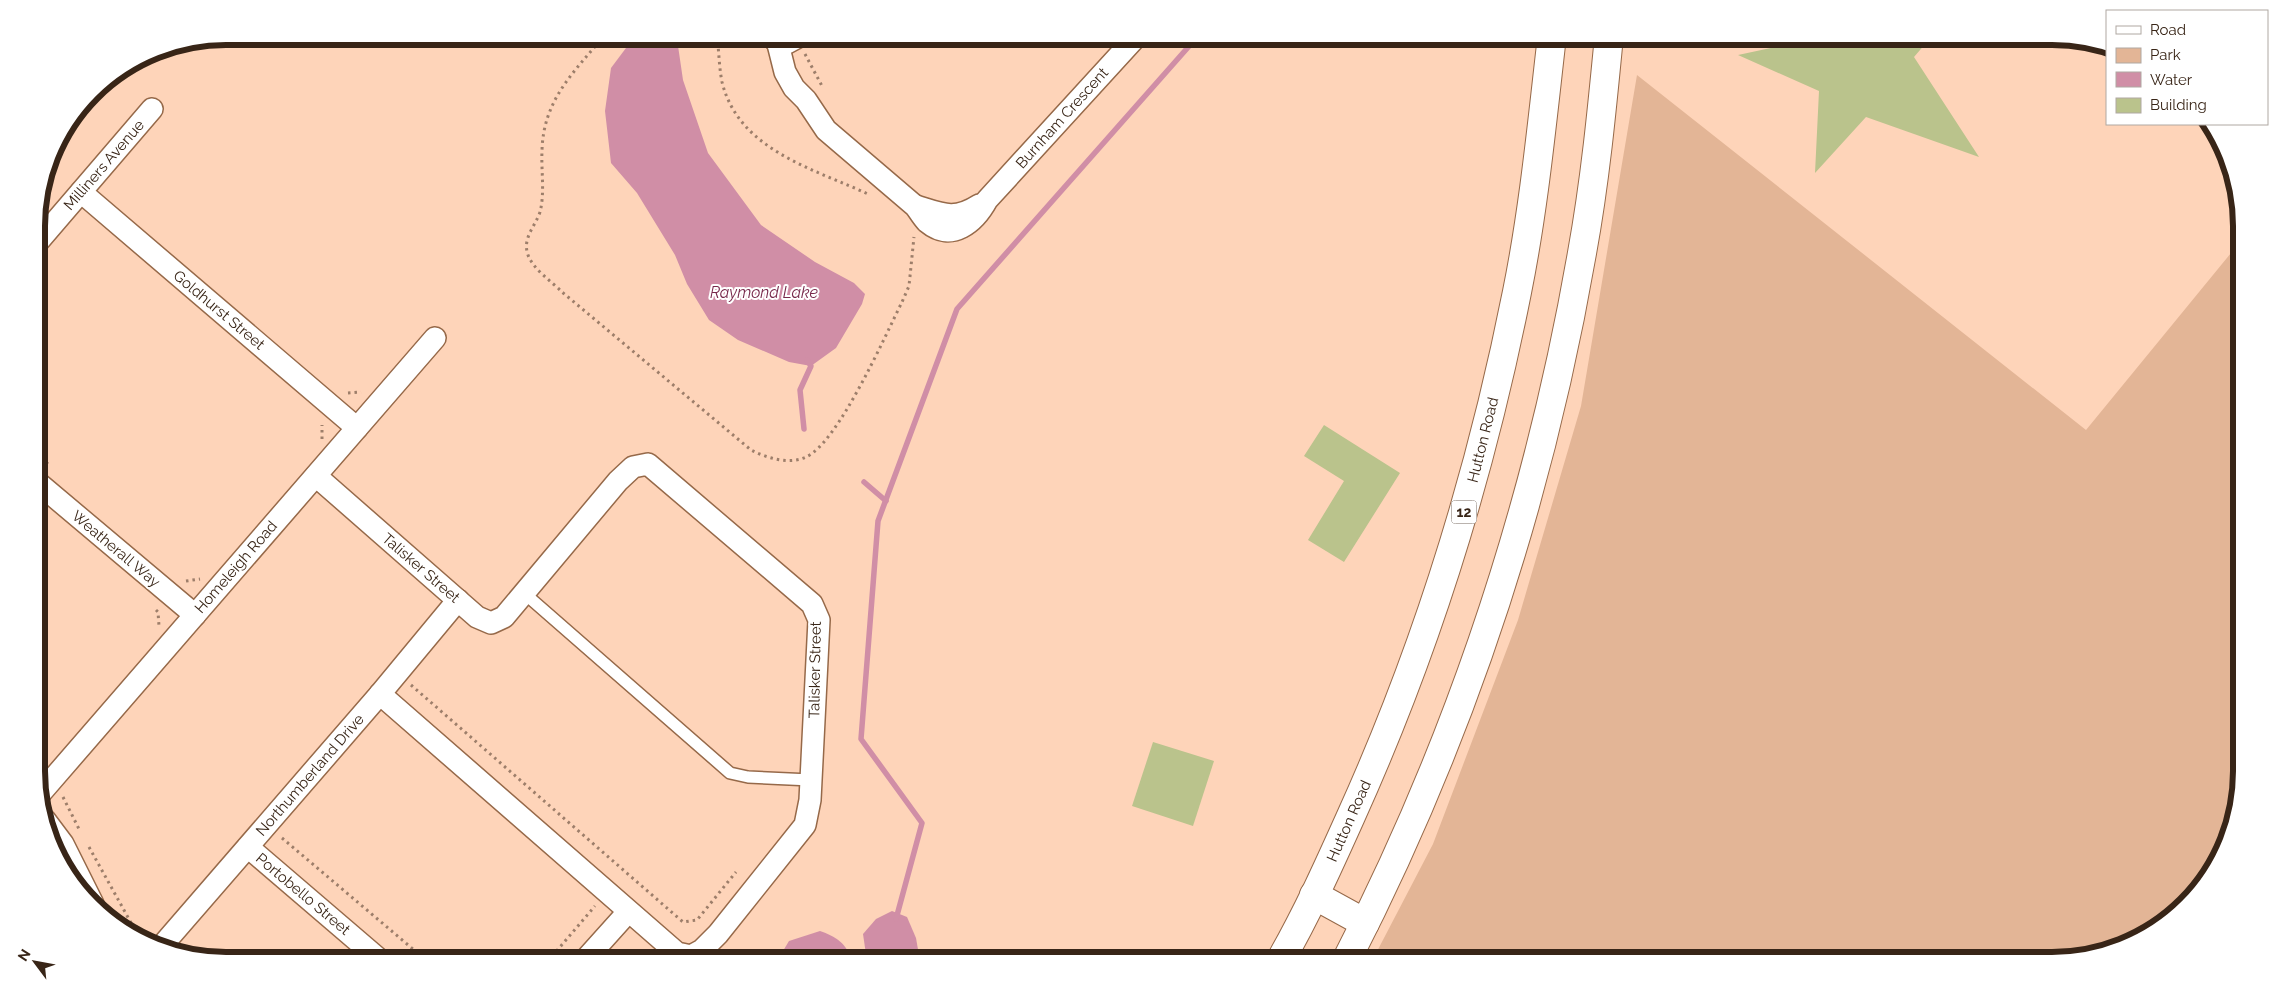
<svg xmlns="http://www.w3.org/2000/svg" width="2278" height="997" viewBox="0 0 2278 997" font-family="Raleway,sans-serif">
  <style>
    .green { fill: #e3b596 }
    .water { fill: #d08ea6 }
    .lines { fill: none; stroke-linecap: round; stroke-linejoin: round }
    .stream { stroke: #d08ea6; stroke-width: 5.5 }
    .building { fill: #bac38c }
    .lane-casing { stroke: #966949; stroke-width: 14 }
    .street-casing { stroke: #966949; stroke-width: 24 }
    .primary-casing { stroke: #966949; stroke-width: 30 }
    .path { stroke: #9d7e6a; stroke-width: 3; stroke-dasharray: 2.5 4; stroke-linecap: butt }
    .lane { stroke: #fff; stroke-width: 11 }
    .street { stroke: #fff; stroke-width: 21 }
    .primary { stroke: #fff; stroke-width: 28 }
    .labels { text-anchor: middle; stroke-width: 4; stroke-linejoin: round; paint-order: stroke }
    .shield { fill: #fff; stroke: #74665d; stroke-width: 1 }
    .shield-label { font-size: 14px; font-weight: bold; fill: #382517 }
    .street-label { font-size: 15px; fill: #382517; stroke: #fff }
    .water-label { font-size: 16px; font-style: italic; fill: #77284b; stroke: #fff }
    .rim { fill: none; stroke: #382517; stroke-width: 6 }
  </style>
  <rect width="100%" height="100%" fill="#fed4b9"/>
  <polygon class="green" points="1637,75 2086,430 2240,242 2242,771 2227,843 2203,886 2167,922 2113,951 2064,960 1372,961 1433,844 1518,620 1581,406"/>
  <g class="water">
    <polygon points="647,36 677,39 683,80 708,153 761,225 815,262 854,283 865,294 862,304 836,348 811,366 789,362 738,340 709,320 687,284 675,255 637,193 611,163 605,111 611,68 629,44"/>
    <polygon points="892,911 907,917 916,938 920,961 867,961 863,934 876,919"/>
    <path d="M820 931C835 936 848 944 851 961H777L789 941Z"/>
  </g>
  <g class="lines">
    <g class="stream">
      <polyline points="804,429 800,390 811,366 807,360"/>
      <polyline points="864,482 886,501"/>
      <polyline points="896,919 922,823 861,739 878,521 957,309 1198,36"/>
    </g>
  </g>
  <g class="building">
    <polygon points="1813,36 1932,36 1914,57 1979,157 1866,117 1815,173 1819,91 1738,55 1813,39"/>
    <polygon points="1324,425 1400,473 1344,562 1308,540 1344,481 1304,456"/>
    <polygon points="1153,742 1214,761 1193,826 1132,806"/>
  </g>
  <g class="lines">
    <defs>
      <polyline id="lane" points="524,593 730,773 748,777 811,780"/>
      <g id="street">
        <path d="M772 36 778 44 785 72 794 88 806 100 826 130 915 206C919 211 923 218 927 222 952 243 975 222 987 200L1137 36"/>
        <polyline points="778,44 787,43 800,36"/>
        <polyline points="81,192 357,428"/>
        <path d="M916 206C942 214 954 221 979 205"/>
        <polyline points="37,243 152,109"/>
        <polyline points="316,476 477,617 491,623 504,617 618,481 633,467 648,464 812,604 819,620 810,800 805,825 718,934 702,950 691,956 677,953 380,694"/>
        <polyline points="37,482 195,615"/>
        <polyline points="38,796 435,338"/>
        <polyline points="45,820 63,844 93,904"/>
        <polyline points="248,847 381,961"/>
        <polyline points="160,948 380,694 458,600"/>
        <polyline points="584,961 628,912"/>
      </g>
      <g id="primary">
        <polyline points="1314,895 1365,923"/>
        <path d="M1280 961C1307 914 1329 865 1351 816 1427 648 1481 473 1517 292 1534 208 1542 122 1552 36"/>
        <path d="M1346 961C1461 738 1539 500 1582 253 1595 182 1602 109 1609 36"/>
      </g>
    </defs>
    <use href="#lane" class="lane-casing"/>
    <use href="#street" class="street-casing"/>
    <use href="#primary" class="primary-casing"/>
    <g class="path">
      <path d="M604 36C574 72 543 100 542 151 541 170 545 193 540 212 535 227 522 238 528 255 533 269 551 281 562 292L751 450C767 458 789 465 806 457 838 443 885 336 902 302L909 286 914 237"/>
      <path d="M717 36C719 51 719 67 722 82 739 151 815 169 870 195"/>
      <polyline points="817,45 834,36"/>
      <polyline points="805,54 822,86"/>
      <polyline points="37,275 49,260"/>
      <polyline points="348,393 361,392"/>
      <polyline points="322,439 322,425"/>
      <polyline points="37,455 48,464"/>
      <polyline points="186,581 200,579"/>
      <polyline points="156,610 158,612 159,626"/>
      <polyline points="411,685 683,922 697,920 736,872"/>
      <polyline points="38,756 47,755"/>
      <polyline points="63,797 79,829"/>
      <polyline points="282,838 427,961"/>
      <polyline points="89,847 140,939"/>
      <polyline points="548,961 595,906"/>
    </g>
    <use href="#lane" class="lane"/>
    <use href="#street" class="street"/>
    <use href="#primary" class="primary"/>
  </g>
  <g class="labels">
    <rect class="shield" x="1451.5" y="500.5" width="25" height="23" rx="4"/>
    <g class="shield-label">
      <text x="1464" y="517">12</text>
    </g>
    <g class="street-label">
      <text transform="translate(1062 118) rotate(-48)" y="5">Burnham Crescent</text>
      <text transform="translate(104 165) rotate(-49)" y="5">Milliners Avenue</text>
      <text transform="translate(219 310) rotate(40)" y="5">Goldhurst Street</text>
      <text transform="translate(1483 440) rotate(-76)" y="5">Hutton Road</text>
      <text transform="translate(116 549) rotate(40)" y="5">Weatherall Way</text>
      <text transform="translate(236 567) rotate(-49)" y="5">Homeleigh Road</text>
      <text transform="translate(421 568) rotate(41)" y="5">Talisker Street</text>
      <text transform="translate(815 670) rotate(-89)" y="5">Talisker Street</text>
      <text transform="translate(310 775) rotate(-49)" y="5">Northumberland Drive</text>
      <text transform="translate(1349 821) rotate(-66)" y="5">Hutton Road</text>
      <text transform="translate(303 894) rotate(40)" y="5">Portobello Street</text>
    </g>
    <g class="water-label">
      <text x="764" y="298">Raymond Lake</text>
    </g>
  </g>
  <path d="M0 0H2278V997H0ZM226 45H2052A181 181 0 0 1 2233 226V771A181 181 0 0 1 2052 952H226A181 181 0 0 1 45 771V226A181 181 0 0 1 226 45Z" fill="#fff" fill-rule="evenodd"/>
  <path class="rim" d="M226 45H2052A181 181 0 0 1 2233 226V771A181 181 0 0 1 2052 952H226A181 181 0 0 1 45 771V226A181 181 0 0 1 226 45Z"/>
  <rect x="2106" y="10" width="162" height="115" fill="#ffffff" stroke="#afa8a2"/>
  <rect x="2116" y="26" width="25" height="8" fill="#ffffff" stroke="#afa8a2"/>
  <text x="2150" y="35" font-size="15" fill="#382517">Road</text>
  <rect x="2116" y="48" width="25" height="15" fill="#e3b596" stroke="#afa8a2"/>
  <text x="2150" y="60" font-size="15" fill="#382517">Park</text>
  <rect x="2116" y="72" width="25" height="15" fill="#d08ea6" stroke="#afa8a2"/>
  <text x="2150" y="85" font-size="15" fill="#382517">Water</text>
  <rect x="2116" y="98" width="25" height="15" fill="#bac38c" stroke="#afa8a2"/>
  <text x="2150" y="110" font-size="15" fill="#382517">Building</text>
  <g transform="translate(35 962) rotate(302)" stroke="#ffffff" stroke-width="4" paint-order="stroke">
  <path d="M0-4L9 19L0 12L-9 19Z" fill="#382517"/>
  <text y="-8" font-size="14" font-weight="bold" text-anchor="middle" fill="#382517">N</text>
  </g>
</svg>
